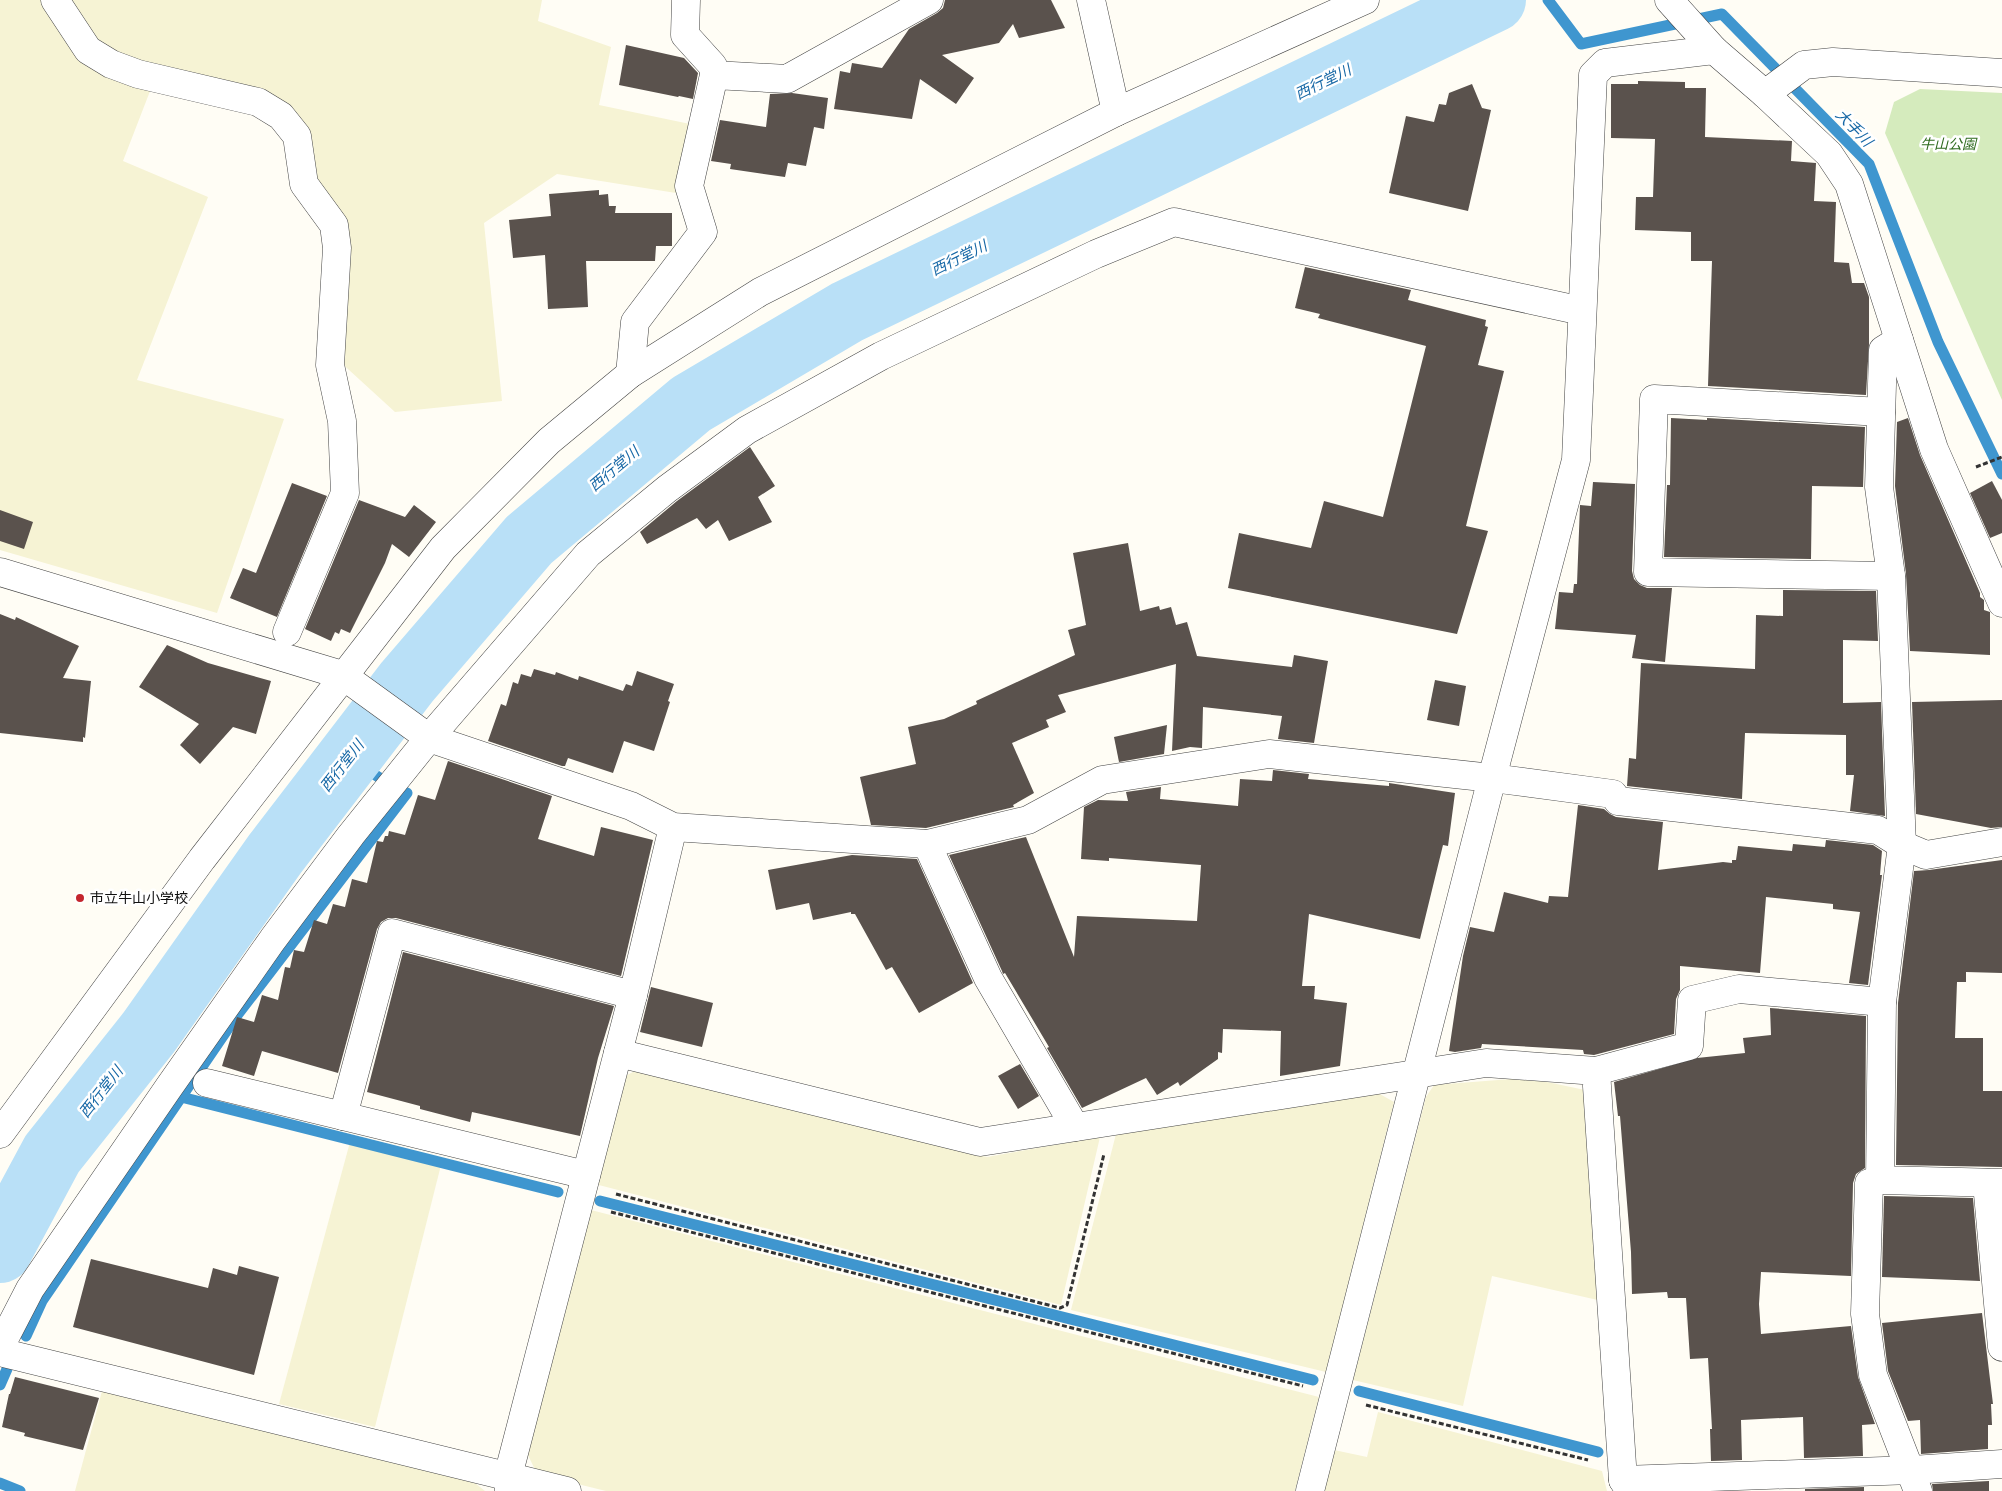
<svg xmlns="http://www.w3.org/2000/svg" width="2002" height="1491" viewBox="0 0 2002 1491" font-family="'Noto Serif','Noto Sans JP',serif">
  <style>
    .farmland { fill: #f6f3d4 }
    .green { fill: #d5ebbd }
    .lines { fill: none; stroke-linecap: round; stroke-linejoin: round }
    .stream { stroke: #3f96cf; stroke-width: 11 }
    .river { stroke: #b9e0f7; stroke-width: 64 }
    .building { fill: #5a524d }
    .minor-casing { stroke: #444; stroke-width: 29 }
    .path { stroke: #333; stroke-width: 3; stroke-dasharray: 5 2.5; stroke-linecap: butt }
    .minor { stroke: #fff; stroke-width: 28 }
    .poi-dot { fill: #c4262e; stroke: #fff; stroke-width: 2 }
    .labels { text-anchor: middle; stroke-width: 5; stroke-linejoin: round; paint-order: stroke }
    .park-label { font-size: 14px; font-style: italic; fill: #2f6b1f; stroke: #fff }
    .poi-label { font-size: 14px; fill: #111; stroke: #fff; text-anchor: start }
    .water-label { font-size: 15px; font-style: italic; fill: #1768a6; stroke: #fff }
  </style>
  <rect width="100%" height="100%" fill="#fffdf5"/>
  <g class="farmland">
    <polygon points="0,0 42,0 152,86 123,161 208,197 137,380 284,419 217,613 0,550"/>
    <polygon points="61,0 542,0 538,21 611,47 599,105 690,124 676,193 557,174 484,223 502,401 395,412 337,359 340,225 285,115 117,63"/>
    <polygon points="635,1071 987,1157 1100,1137 1061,1305 595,1184 625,1076"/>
    <polygon points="1511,1079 1547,1082 1585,1090 1602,1301 1492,1276 1463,1406 1353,1380 1426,1097 1434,1085"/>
    <polygon points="1378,1093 1394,1102 1326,1372 1071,1310 1116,1134"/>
    <polygon points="350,1142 441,1165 375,1427 279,1404"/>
    <polygon points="591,1210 1319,1397 1295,1491 606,1491 537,1474 527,1453"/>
    <polygon points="102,1391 475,1483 485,1491 75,1491"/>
    <polygon points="1378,1412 1602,1471 1607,1491 1324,1491 1334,1450 1367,1457"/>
  </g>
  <polygon class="green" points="1920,89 2002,93 2002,400 1885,133 1894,102"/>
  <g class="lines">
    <g class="stream">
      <polyline points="1548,0 1581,44 1722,14 1869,164 1938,342 2002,474"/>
      <polyline points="349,758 383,780"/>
      <polyline points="181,1097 558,1192"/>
      <polyline points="600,1201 1313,1380"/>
      <polyline points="26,1336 42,1301 238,1014 407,793"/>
      <polyline points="0,1385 7,1369"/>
      <polyline points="1359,1391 1598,1452"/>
      <polyline points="0,1483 20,1491"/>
    </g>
    <polyline class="river" points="0,1251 52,1154 149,1032 275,854 407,682 529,540 691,404 847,312 1494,0"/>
  </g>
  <g class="building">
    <polygon points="945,0 1051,0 1065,28 1019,38 1013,24 999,43 942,55 974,78 956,104 920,79 912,119 834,109 840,71 850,73 852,63 882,68 909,29 937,13 943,8"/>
    <polygon points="626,45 684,58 698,73 693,99 679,96 678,97 619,85"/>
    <polygon points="1638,81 1685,82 1685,88 1706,88 1705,137 1792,141 1791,161 1816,163 1814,201 1836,202 1834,262 1849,263 1852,283 1864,283 1869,297 1869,344 1866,395 1708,386 1712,261 1691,261 1691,232 1635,230 1636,197 1653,197 1655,139 1611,138 1611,84 1638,84"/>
    <polygon points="1472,84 1482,108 1491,110 1468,211 1389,193 1406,116 1434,122 1439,104 1446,105 1449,93"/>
    <polygon points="792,93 828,98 824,129 814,127 806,166 788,163 785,177 730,169 731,164 711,161 720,120 766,127 770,94"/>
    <polygon points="599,190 599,195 608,194 609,206 616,206 615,213 672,213 672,246 656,246 655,261 586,261 588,307 548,309 545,255 513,258 509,220 551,216 549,194"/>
    <polygon points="1305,267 1411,290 1408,300 1486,320 1485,326 1488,327 1478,365 1504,371 1466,526 1488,531 1457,634 1228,588 1239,533 1311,548 1324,501 1383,517 1426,346 1318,318 1320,314 1295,308"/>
    <polygon points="1671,418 1707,420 1707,418 1865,427 1863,487 1812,486 1811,559 1664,557 1667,485 1670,485"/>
    <polygon points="1908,418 1920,455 1980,593 1980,597 1984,600 1984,610 1990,612 1990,655 1910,651 1906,574 1895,486 1897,422"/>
    <polygon points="750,447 775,486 758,497 772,522 729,541 718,520 706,529 697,518 647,544 640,532 677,501"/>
    <polygon points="1992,481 2002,500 2002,533 1990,538 1970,493"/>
    <polygon points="1593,482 1635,484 1632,571 1634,579 1640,585 1647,588 1672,588 1665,662 1632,658 1636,635 1555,629 1559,592 1573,593 1574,584 1577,584 1580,505 1591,506"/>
    <polygon points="292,483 327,496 277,617 230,598 243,568 256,573"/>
    <polygon points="359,500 405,517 414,505 436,522 409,557 392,544 385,563 350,633 341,629 339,634 335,632 331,641 305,629"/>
    <polygon points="0,510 33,522 24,549 0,541"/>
    <polygon points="1128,543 1140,611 1159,606 1160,610 1171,607 1176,625 1187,622 1197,656 1292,667 1294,655 1328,661 1314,743 1278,739 1282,716 1203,707 1202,748 1190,747 1172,751 1176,664 1058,695 1066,712 1046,720 1049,727 1012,743 1034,793 1013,805 1014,807 926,828 871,825 860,777 916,764 908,727 944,719 977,704 976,701 1075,655 1068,630 1086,625 1073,553"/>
    <polygon points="1783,590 1876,591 1878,641 1843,640 1843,703 1881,702 1885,816 1850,811 1854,775 1846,775 1846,735 1745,733 1742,799 1627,786 1629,758 1636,759 1641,663 1755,669 1756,615 1783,616"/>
    <polygon points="0,614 15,620 16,617 79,646 63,678 91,681 85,738 83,737 83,742 0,733"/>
    <polygon points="167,645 208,663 271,681 256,734 233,727 200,764 180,745 199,724 139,687"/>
    <polygon points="534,669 555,675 556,672 578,680 579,676 623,691 626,684 632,686 637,671 674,684 668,701 670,702 654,751 624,741 613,773 568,758 565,766 562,766 488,741 501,704 506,706 513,682 518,684 521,674 531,677"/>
    <polygon points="1435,680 1466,686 1459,726 1427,720"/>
    <polygon points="2002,700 2002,827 1991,828 1916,814 1912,702"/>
    <polygon points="1167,725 1164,754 1119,762 1114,737"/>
    <polygon points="448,761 552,796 538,839 594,856 601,827 653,840 621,976 396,918 388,918 381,922 377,929 338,1073 262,1051 254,1076 222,1066 237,1017 254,1022 262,995 278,1000 285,967 290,968 294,950 304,952 314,920 327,924 333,904 345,907 352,879 367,883 377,841 383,842 385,836 388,836 389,831 405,835 418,795 435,800"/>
    <polygon points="1273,770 1309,774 1308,779 1389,786 1389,783 1455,793 1448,846 1443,845 1420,939 1309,914 1302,986 1315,986 1314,999 1347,1003 1340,1066 1280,1076 1281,1031 1223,1029 1222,1053 1218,1052 1218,1059 1180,1086 1178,1082 1157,1095 1146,1078 1082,1108 1047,1048 1049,1047 1005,973 1003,974 1002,971 949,855 1026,837 1074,957 1077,916 1197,921 1201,865 1109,858 1109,861 1081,859 1084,807 1098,800 1128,801 1126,792 1161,787 1160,799 1238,806 1240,779 1272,781"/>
    <polygon points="1578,805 1604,809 1610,814 1616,817 1663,822 1658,870 1723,862 1732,863 1732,860 1736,860 1738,846 1792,851 1793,844 1825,847 1826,840 1873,845 1882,851 1880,875 1882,875 1868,985 1849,983 1860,912 1833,909 1833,904 1766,897 1760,973 1680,966 1680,990 1676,999 1674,1034 1594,1055 1584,1054 1583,1050 1482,1044 1481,1048 1455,1052 1449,1051 1463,956 1470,927 1494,932 1504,892 1548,903 1549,896 1568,897"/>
    <polygon points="852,855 917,859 973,983 919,1013 892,967 886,970 855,914 851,914 851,912 813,920 809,903 776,910 768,870"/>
    <polygon points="2002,860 2002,973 1966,972 1966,982 1957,982 1955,1038 1983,1038 1983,1091 2002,1091 2002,1167 1896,1165 1898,1003 1914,871 1929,870"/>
    <polygon points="403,952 614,1006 598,1058 580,1136 472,1112 470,1122 420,1109 420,1106 367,1092"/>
    <polygon points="651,987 713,1003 702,1047 640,1032"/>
    <polygon points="1770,1008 1866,1016 1865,1168 1856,1174 1853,1183 1851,1276 1761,1272 1759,1304 1761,1334 1851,1326 1858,1377 1875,1424 1862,1425 1863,1456 1804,1458 1803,1417 1741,1420 1742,1460 1711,1461 1710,1429 1712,1429 1708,1358 1690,1359 1686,1298 1668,1298 1667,1292 1632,1294 1631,1252 1620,1116 1618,1116 1614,1082 1697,1058 1745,1053 1743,1038 1771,1035"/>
    <polygon points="1020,1064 1039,1096 1018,1109 998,1076"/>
    <polygon points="1884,1196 1973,1198 1980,1281 1882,1277"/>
    <polygon points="91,1259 208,1288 213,1268 237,1275 239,1266 279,1277 254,1375 73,1327"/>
    <polygon points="1982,1313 1993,1404 1991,1404 1992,1425 1988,1425 1988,1449 1921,1454 1920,1420 1908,1421 1888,1371 1882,1323"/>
    <polygon points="15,1377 99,1398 83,1450 24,1436 25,1433 2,1427 9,1394 10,1394"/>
    <polygon points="1989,1481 1989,1491 1933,1491 1932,1484"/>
    <polygon points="1864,1487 1864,1491 1805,1491 1805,1489"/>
  </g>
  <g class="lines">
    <defs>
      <g id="minor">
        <polyline points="55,0 88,50 111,64 138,74 258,102 281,116 297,136 304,184 334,225 337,248 330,365 342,421 345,493 287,632"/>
        <polyline points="686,0 685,35 713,66 714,75"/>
        <polyline points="1091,0 1116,112"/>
        <polyline points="1669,0 1714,50 1765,94 1829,154 1849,184 1934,449 2002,603"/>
        <polyline points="1765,94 1804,65 1833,62 2002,73"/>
        <polyline points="1899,340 1883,350 1879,487 1891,576 1902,845 1882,1002 1880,1180 2002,1183"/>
        <polyline points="630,374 635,322 703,232 689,186 714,75 787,79 929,0"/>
        <polyline points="1881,412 1654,399 1648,572 1891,576"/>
        <polyline points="0,572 342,675 429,738 631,806 673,827 927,844 1028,820 1102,780 1269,754 1492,778 1613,794 1618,801 1878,830 1902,845 1926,855 2002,842"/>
        <polyline points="927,844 988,978 1075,1127"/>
        <polyline points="618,1053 980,1142 1486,1063 1596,1071 1623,1480 1630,1491"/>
        <polyline points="1596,1071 1689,1046 1692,1000 1739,989 1882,1002"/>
        <polyline points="207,1083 586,1175"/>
        <polyline points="343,1116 392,933 633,995"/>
        <polyline points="0,1134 202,859 443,548 549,441 630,374 760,292 1116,112 1365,0"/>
        <polyline points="1880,1180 1869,1183 1865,1314 1873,1375 1918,1491"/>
        <polyline points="1987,1183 2002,1347"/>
        <polyline points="0,1347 30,1289 169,1087 273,939 351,835 429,738 588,554 667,489 747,430 881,356 1096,254 1174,222 1582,311"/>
        <polyline points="0,1352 567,1491"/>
        <polyline points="1623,1480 1912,1470 2002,1464"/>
        <polyline points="509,1491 508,1476 633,995 673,827"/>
        <polyline points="1310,1491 1492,778 1576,460 1593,75 1605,63 1714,50"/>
      </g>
    </defs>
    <use href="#minor" class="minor-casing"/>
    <g class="path">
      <polyline points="1976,467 2002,457"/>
      <polyline points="616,1194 1060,1308 1067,1305 1104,1154"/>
      <polyline points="611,1212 1303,1386"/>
      <polyline points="1366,1405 1588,1460"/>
    </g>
    <use href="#minor" class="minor"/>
  </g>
  <circle class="poi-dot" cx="80" cy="898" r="5"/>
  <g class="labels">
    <g class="park-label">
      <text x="1948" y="149">牛山公園</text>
    </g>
    <g class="poi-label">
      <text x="90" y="903">市立牛山小学校</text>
    </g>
    <g class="water-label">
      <text transform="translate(1323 82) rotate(-26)" y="5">西行堂川</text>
      <text transform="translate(1854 128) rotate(46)" y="5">大手川</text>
      <text transform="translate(959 258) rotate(-26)" y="5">西行堂川</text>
      <text transform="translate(614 469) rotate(-40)" y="5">西行堂川</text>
      <text transform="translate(342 766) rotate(-52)" y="5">西行堂川</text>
      <text transform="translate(101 1092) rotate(-52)" y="5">西行堂川</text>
    </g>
  </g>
</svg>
